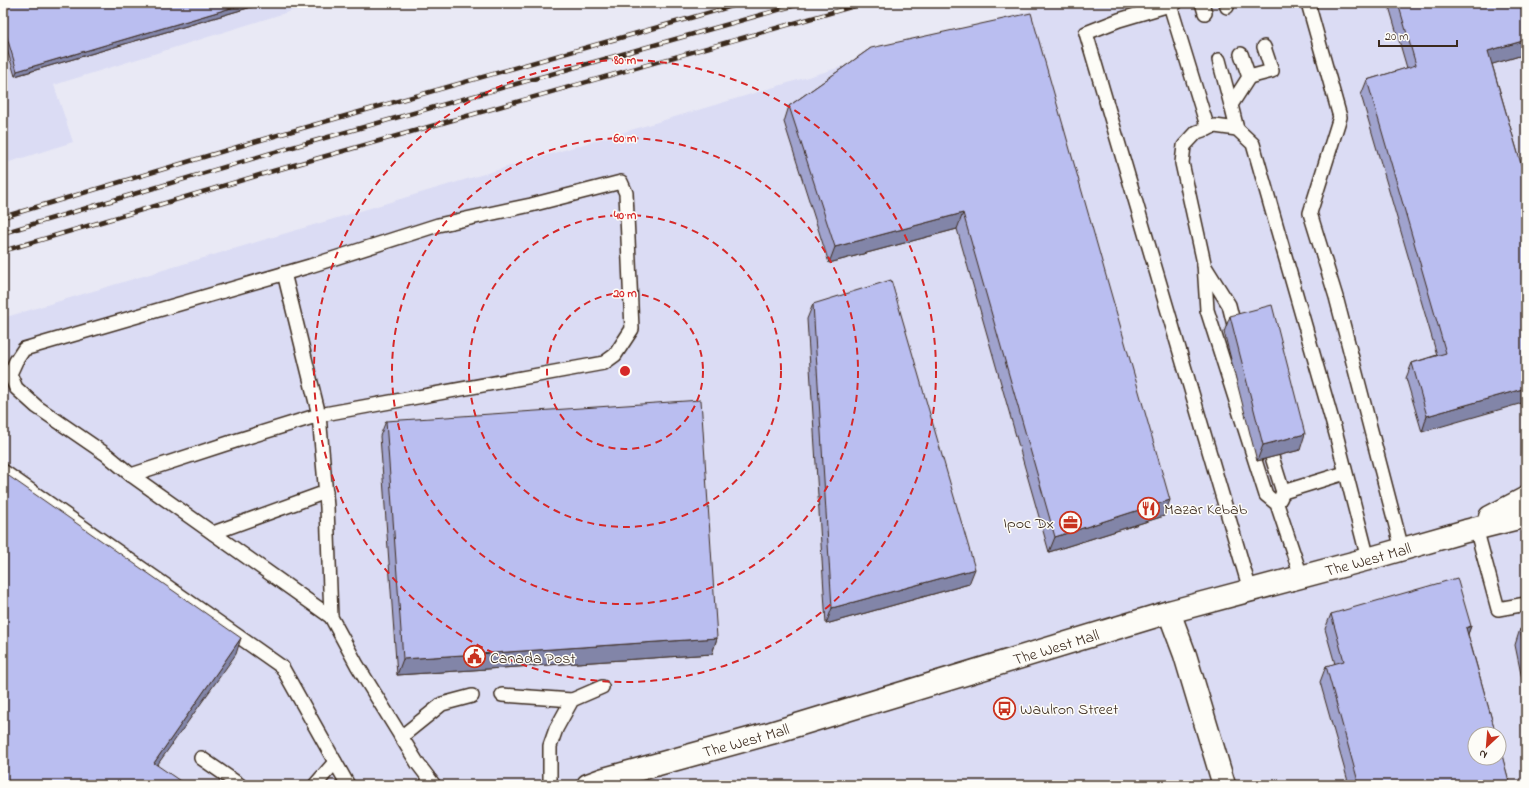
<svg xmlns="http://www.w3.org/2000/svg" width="1529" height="788" viewBox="0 0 1529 788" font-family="'Indie Flower',sans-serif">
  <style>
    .built { fill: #dbdcf4; fill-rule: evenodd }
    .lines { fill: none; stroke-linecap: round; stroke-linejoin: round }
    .lane-casing { stroke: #3b2a1e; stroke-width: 16 }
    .street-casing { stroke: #3b2a1e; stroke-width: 25 }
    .secondary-casing { stroke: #3b2a1e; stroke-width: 25 }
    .lane { stroke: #fdfcf7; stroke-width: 13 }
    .street { stroke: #fdfcf7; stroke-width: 22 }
    .secondary { stroke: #fdfcf7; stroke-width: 22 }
    .rail-casing { stroke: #3b2a1e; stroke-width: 4.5 }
    .rail { stroke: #fdfcf7; stroke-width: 3; stroke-dasharray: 9; stroke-linecap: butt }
    .wall { fill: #a0a3ce; stroke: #3b2a1e }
    .shaded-wall { fill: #8285a8; stroke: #3b2a1e }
    .building { fill: #babef0; stroke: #3b2a1e }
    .ring { fill: none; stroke: #d62828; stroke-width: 2; stroke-dasharray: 7 5 }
    .labels { text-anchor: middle; stroke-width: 3; stroke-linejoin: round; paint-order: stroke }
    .poi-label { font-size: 16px; fill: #3b2a1e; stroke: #fdfcf7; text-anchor: start }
    .street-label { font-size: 16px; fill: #3b2a1e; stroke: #fdfcf7 }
    .centre { fill: #d62828; stroke: #fdfcf7; stroke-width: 2 }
    .ring-label { font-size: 12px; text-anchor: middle; font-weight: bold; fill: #d62828; stroke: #fdfcf7; stroke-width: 3; stroke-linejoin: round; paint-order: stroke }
  </style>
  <rect width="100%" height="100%" fill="#e9e9f5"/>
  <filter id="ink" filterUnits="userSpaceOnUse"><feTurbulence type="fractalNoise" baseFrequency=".025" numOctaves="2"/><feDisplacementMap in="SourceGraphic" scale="8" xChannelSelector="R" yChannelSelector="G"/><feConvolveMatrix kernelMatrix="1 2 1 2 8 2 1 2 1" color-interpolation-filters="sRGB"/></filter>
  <g filter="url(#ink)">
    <g class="built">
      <polygon points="3,3 317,3 54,85 73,142 3,164"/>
      <path d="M1055 3H1526V785H3V318ZM1475 734H1499V758H1475Z"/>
    </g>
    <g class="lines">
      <defs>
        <g id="lane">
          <polyline points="1176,3 1119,20 1086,33 1250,590"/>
          <polyline points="1202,3 1205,13"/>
          <polyline points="1226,3 1227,7"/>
          <polyline points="1308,3 1340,117 1310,213 1336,297 1402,549"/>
          <polyline points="1170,5 1208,129"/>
          <polyline points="1219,60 1231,105"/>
          <polyline points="1249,77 1272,71 1264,47"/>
          <polyline points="1237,129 1231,105 1249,77 1241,54"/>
          <polygon points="621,182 626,193 632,329 615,355 604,363 319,415 235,441 131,475 107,455 37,407 16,388 10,374 16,361 24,349 310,266 438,225 531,205"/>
          <polyline points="1204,265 1229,305 1235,329"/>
          <polyline points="284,273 319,415 327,507 331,617 357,665 418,764 434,785"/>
          <polyline points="1272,457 1283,492 1280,499"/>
          <polyline points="3,471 282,667 348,785"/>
          <polyline points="131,475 331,617"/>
          <polyline points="1283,492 1345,473"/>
          <polyline points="1476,528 1498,609 1526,604"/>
          <polyline points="213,533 326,492"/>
          <polyline points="1301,576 1277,504 1266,495 1207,310 1204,263 1182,163 1184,146 1197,132 1215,126 1237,129 1253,144 1336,434 1368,559"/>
          <polyline points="502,695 572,700"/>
          <polyline points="401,737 442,704 472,696"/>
          <polyline points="201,758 240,785"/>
          <polyline points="315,785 335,762"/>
          <polyline points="550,785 550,746 556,729 572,700 602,687"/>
        </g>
        <polyline id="street" points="1169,612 1185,655 1224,785"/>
        <g id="secondary">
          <polyline points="1490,517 1526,498"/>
          <path id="s1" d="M588 785 604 779 771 733 1169 612 1368 559 1466 531 1526 516"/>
        </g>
      </defs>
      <use href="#lane" class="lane-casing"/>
      <use href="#street" class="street-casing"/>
      <use href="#secondary" class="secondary-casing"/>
      <use href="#lane" class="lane"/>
      <use href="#street" class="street"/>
      <use href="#secondary" class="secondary"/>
      <defs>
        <g id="rail">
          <polyline points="3,217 264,139 743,3"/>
          <polyline points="3,233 268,154 803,3"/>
          <polyline points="3,251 273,171 865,3"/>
        </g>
      </defs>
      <use href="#rail" class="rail-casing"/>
      <use href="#rail" class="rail"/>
    </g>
    <g class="wall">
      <polygon points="3,3 265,3 15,76 3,36"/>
      <polygon points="1388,3 1526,3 1526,54 1492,64 1526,181 1422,432 1406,378 1412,363 1437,355 1361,95 1367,80 1407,68"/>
      <polygon points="871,48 1164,516 1049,552 957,229 829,263 784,122 789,106"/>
      <polygon points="813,304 969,584 826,624 807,319"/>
      <polygon points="1230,316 1300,450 1257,461 1224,332"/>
      <polygon points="386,421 717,638 712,654 397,675 380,436"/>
      <polygon points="1331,614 1471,626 1468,634 1510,785 1349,785 1320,682 1326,666 1335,664 1325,629"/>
      <polygon points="1526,628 1526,698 1515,645 1520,629"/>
    </g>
    <g class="shaded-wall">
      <polygon points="248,3 265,3 15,76 17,71"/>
      <polygon points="1526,40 1526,54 1483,67 1488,51"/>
      <polygon points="963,213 957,229 829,263 835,247"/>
      <polygon points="1526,388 1526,402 1422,432 1427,416"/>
      <polygon points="1305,434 1300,450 1257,461 1263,445"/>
      <polygon points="1170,500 1164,516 1049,552 1055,537"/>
      <polygon points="975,569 969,584 826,624 832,608"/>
      <polygon points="1471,626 1465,642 1466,628"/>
      <polygon points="241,638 236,654 148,778 154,763"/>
      <polygon points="717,638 712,654 397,675 403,659"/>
    </g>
    <g class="building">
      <polygon points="3,3 248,3 17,71 3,24"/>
      <polygon points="1398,3 1526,3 1526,40 1488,51 1526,181 1526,388 1427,416 1412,363 1446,353 1367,80 1416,65"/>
      <polygon points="1031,13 1170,500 1055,537 963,213 835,247 789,106 871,48"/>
      <polygon points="891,280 975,569 832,608 813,304"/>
      <polygon points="1272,305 1305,434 1263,445 1230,316"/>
      <polygon points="701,400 717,638 403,659 386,421"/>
      <polygon points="3,472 241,638 154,763 186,785 3,785"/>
      <polygon points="1457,578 1471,626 1466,628 1496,734 1475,734 1475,758 1499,758 1499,744 1510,785 1359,785 1326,666 1344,661 1331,614"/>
      <polygon points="1526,628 1526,656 1520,629"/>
    </g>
  </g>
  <g class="ring">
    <circle cx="625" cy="371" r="78"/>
    <circle cx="625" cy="371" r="156"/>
    <circle cx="625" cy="371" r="233"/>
    <circle cx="625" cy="371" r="311"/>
  </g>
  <defs>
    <symbol id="restaurant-ring" viewBox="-11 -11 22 22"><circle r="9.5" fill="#fdfcf7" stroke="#c8321e" stroke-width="1.5"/><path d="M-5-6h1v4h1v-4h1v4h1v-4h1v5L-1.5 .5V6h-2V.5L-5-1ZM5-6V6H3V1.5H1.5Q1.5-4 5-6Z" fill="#c8321e"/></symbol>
    <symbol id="office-ring" viewBox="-11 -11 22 22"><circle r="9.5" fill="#fdfcf7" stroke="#c8321e" stroke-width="1.5"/><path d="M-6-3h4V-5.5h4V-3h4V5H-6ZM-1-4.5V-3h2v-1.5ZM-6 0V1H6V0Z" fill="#c8321e"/></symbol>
    <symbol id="civic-ring" viewBox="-11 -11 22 22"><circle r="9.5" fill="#fdfcf7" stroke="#c8321e" stroke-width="1.5"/><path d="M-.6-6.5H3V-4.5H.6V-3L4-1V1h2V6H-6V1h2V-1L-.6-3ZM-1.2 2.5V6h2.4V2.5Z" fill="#c8321e"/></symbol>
    <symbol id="bus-ring" viewBox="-11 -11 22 22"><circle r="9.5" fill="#fdfcf7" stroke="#c8321e" stroke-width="1.5"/><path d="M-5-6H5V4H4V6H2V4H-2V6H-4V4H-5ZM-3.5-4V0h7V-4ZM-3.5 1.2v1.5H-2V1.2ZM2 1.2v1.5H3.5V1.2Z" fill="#c8321e"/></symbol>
  </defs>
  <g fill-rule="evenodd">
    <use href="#restaurant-ring" x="1136" y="496" width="25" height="25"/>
    <use href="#office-ring" x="1058" y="510" width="25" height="25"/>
    <use href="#civic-ring" x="462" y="644" width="25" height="25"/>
    <use href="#bus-ring" x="992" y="696" width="25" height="25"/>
  </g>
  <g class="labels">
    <g class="poi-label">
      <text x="1164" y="514">Mazar Kebab</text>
      <text x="1054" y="528" text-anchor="end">Ipoc Dx</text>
      <text x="490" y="663">Canada Post</text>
      <text x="1020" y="714">Waulron Street</text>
    </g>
    <g class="street-label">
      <text dy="6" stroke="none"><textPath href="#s1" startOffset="812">The West Mall</textPath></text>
      <text dy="6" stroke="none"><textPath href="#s1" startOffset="488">The West Mall</textPath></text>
      <text dy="6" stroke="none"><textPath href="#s1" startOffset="164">The West Mall</textPath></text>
    </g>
  </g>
  <circle cx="625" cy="371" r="6" class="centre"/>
  <g class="ring-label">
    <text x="625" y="64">80 m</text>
    <text x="625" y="142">60 m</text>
    <text x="625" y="219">40 m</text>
    <text x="625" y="297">20 m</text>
  </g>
  <rect width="1529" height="788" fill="none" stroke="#fdfcf7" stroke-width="16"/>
  <rect x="8" y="8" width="1513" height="772" fill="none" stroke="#3b2a1e" stroke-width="1.5" filter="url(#ink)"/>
  <g transform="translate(1487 746) rotate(206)"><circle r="19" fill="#fdfcf7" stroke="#afa8a0"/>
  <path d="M0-3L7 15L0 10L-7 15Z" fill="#c8321e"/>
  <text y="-6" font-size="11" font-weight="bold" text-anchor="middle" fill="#3b2a1e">N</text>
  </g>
  <path d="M1379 40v6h78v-6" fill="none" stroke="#3b2a1e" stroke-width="2"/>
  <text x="1385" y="40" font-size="12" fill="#3b2a1e" stroke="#fdfcf7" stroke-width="3" paint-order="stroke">20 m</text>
</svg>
